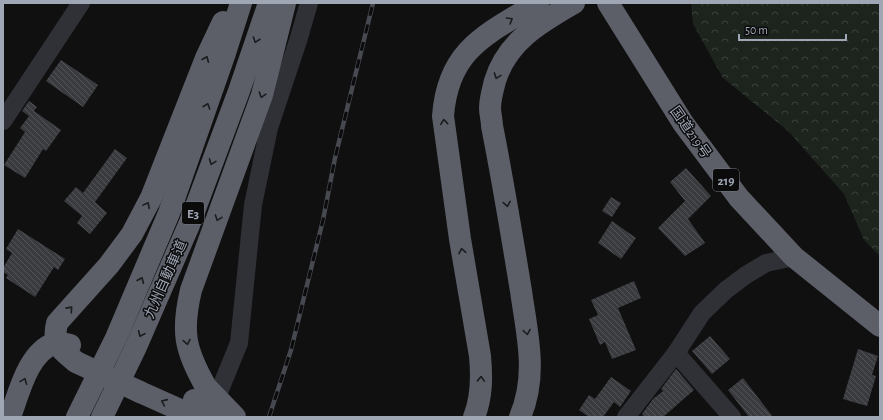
<svg xmlns="http://www.w3.org/2000/svg" width="883" height="420" viewBox="0 0 883 420" font-family="'Alegreya Sans','Noto Sans JP',sans-serif">
  <style>
    .forest { fill: url(#forest-crowns) }
    .building { fill: url(#building-back-hatch) }
    .lines { fill: none; stroke-linecap: round; stroke-linejoin: round }
    .minor { stroke: #303137; stroke-width: 18 }
    .highway { stroke: #5c5f68; stroke-width: 22 }
    .rail-casing { stroke: #474950; stroke-width: 4.5 }
    .rail { stroke: #0b0b0c; stroke-width: 3; stroke-dasharray: 9; stroke-linecap: butt }
    .highway-bridge { stroke: #5c5f68; stroke-width: 22 }
    .oneway { stroke: #1b1c1e }
    .labels { text-anchor: middle; stroke-width: 3; stroke-linejoin: round; paint-order: stroke }
    .shield { fill: #0b0b0c; stroke: #737882; stroke-width: 1 }
    .shield-label { font-size: 13px; font-weight: bold; fill: #9fa6b4 }
    .street-label { font-size: 14px; fill: #9fa6b4; stroke: #0b0b0c }
  </style>
  <defs>
    <pattern id="forest-crowns" width="20" height="18" patternUnits="userSpaceOnUse"><rect width="20" height="18" fill="#1c241d"/><path d="M2 6a3 3 0 1 1 6 0M12 15a3 3 0 1 1 6 0" fill="none" stroke="#3a413b"/></pattern>
    <pattern id="building-back-hatch" width="6" height="6" patternUnits="userSpaceOnUse"><rect width="6" height="6" fill="#393b3f"/><path d="M-1 5l2 2M0 0l6 6M5-1l2 2" fill="none" stroke="#525458"/></pattern>
  </defs>
  <rect width="100%" height="100%" fill="#101011"/>
  <polygon class="forest" points="691,3 880,3 880,256 864,240 844,194 788,131 723,78 693,24"/>
  <g class="building">
    <polygon points="61,60 98,85 83,107 46,81"/>
    <polygon points="29,101 37,107 34,111 61,130 46,151 43,149 25,178 4,165 25,132 20,128 29,116 22,111"/>
    <polygon points="115,149 127,158 95,202 107,213 90,234 77,223 82,216 64,201 76,187 83,193"/>
    <polygon points="686,168 711,196 688,219 705,243 685,256 658,228 685,201 670,182"/>
    <polygon points="611,197 621,203 612,217 602,211"/>
    <polygon points="612,221 636,238 621,259 598,243"/>
    <polygon points="18,229 65,259 58,270 54,267 35,297 6,278 8,275 3,272 3,268 12,253 6,249"/>
    <polygon points="634,281 641,298 618,308 636,350 612,359 605,342 600,345 589,319 598,315 591,300"/>
    <polygon points="710,336 730,359 712,374 692,351"/>
    <polygon points="858,349 878,356 872,375 876,376 867,406 843,399"/>
    <polygon points="676,369 694,390 663,417 645,417 642,414 653,399 663,391 661,389"/>
    <polygon points="611,377 631,391 620,407 614,402 603,417 589,417 579,410 589,395 595,399"/>
    <polygon points="743,378 773,417 749,417 728,390"/>
  </g>
  <g class="lines">
    <g class="minor">
      <polyline points="3,121 81,3"/>
      <polyline points="676,353 732,417"/>
      <polyline points="211,408 219,392 239,343 253,205 269,128 298,41 309,3"/>
      <polyline points="626,417 676,353 702,313 726,290 746,275 766,263 794,257"/>
    </g>
    <g class="highway">
      <polyline points="608,3 683,123 739,198 794,257 880,326"/>
      <path d="M76 362C60 349 52 344 57 323L109 265 132 234 151 198 206 58 223 22"/>
      <path d="M206 387C185 350 181 332 191 290L262 95 285 3"/>
      <polyline points="140,392 196,417"/>
      <path d="M10 417C19 393 28 352 55 343 59 342 66 344 70 345"/>
      <polyline points="77,417 116,338 169,213 225,53 241,3"/>
      <polyline points="102,417 135,349 189,225 239,91 269,3"/>
      <path d="M474 417C482 397 482 377 480 356L460 239 443 116C448 49 487 34 538 3"/>
      <path d="M520 417C538 375 527 334 521 291 512 236 503 181 492 126 492 120 490 114 490 108 490 99 493 89 495 81 507 41 541 22 574 3"/>
    </g>
    <defs>
      <polyline id="rail" points="269,417 291,350 323,220 335,158 373,3"/>
    </defs>
    <use href="#rail" class="rail-casing"/>
    <use href="#rail" class="rail"/>
    <g class="highway-bridge">
      <polyline points="76,362 140,392"/>
      <polyline points="206,387 235,417"/>
      <polyline points="194,400 226,415"/>
    </g>
  </g>
  <defs><path id="oneway-chevron" d="M-2-3.5L2.5 0L-2 3.5" fill="none" stroke-width="1.6" stroke-linecap="round" stroke-linejoin="round"/></defs>
  <g class="oneway">
    <use href="#oneway-chevron" transform="translate(510 20) rotate(-31)"/>
    <use href="#oneway-chevron" transform="translate(256 40) rotate(109)"/>
    <use href="#oneway-chevron" transform="translate(206 59) rotate(-67)"/>
    <use href="#oneway-chevron" transform="translate(497 76) rotate(110)"/>
    <use href="#oneway-chevron" transform="translate(262 95) rotate(107)"/>
    <use href="#oneway-chevron" transform="translate(207 106) rotate(-71)"/>
    <use href="#oneway-chevron" transform="translate(444 122) rotate(-96)"/>
    <use href="#oneway-chevron" transform="translate(212 162) rotate(111)"/>
    <use href="#oneway-chevron" transform="translate(507 204) rotate(80)"/>
    <use href="#oneway-chevron" transform="translate(147 205) rotate(-62)"/>
    <use href="#oneway-chevron" transform="translate(218 218) rotate(110)"/>
    <use href="#oneway-chevron" transform="translate(462 251) rotate(-101)"/>
    <use href="#oneway-chevron" transform="translate(141 280) rotate(-67)"/>
    <use href="#oneway-chevron" transform="translate(70 309) rotate(-48)"/>
    <use href="#oneway-chevron" transform="translate(527 332) rotate(81)"/>
    <use href="#oneway-chevron" transform="translate(141 334) rotate(114)"/>
    <use href="#oneway-chevron" transform="translate(187 342) rotate(79)"/>
    <use href="#oneway-chevron" transform="translate(481 379) rotate(-88)"/>
    <use href="#oneway-chevron" transform="translate(24 381) rotate(-69)"/>
    <use href="#oneway-chevron" transform="translate(164 402) rotate(-156)"/>
  </g>
  <g class="labels">
    <g class="shield">
      <rect x="713" y="169" width="26" height="22" rx="3"/>
      <rect x="182" y="202" width="22" height="22" rx="3"/>
    </g>
    <g class="shield-label">
      <text x="726" y="185">219</text>
      <text x="193" y="218">E3</text>
    </g>
    <g class="street-label">
      <text transform="translate(691 132) rotate(55)" y="5">国道219号</text>
      <text transform="translate(165 279) rotate(-66)" y="5">九州自動車道</text>
    </g>
  </g>
  <rect width="883" height="420" fill="none" stroke="#9fa6b4" stroke-width="8"/>
  <path d="M739 34v6h107v-6" fill="none" stroke="#9fa6b4" stroke-width="2"/>
  <text x="745" y="34" font-size="12" fill="#9fa6b4" stroke="#0b0b0c" stroke-width="3" paint-order="stroke">50 m</text>
</svg>
